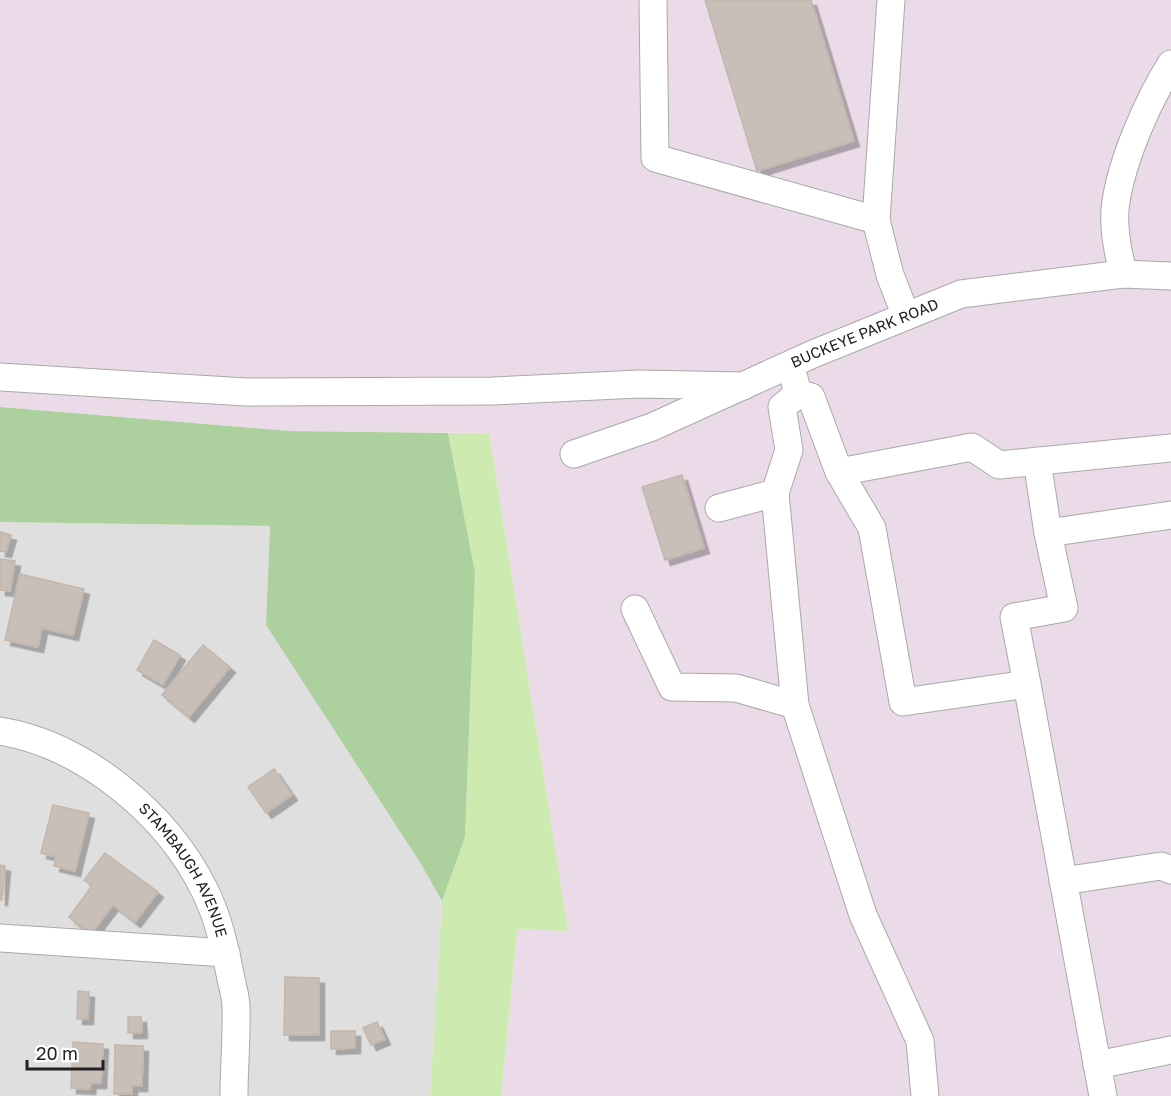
<svg xmlns="http://www.w3.org/2000/svg" width="1171" height="1096" viewBox="0 0 1171 1096" font-family="'Golos Text',sans-serif">
  <style>
    .residential { fill: #e0dfdf }
    .industrial { fill: #ebdbe8 }
    .grass { fill: #cdebb0 }
    .forest { fill: #add19e }
    .building { fill: #c7bfb8; stroke: #c4b6ab; stroke-width: 1.5; filter: url(#shadow) }
    .lines { fill: none; stroke-linecap: round; stroke-linejoin: round }
    .minor-casing { stroke: #a9a9a9; stroke-width: 29 }
    .minor { stroke: #fff; stroke-width: 27 }
    .labels { text-anchor: middle; stroke-width: 5; stroke-linejoin: round; paint-order: stroke }
    .street-label { font-size: 15px; fill: #222; stroke: #fff }
  </style>
  <defs>
    <filter id="shadow"><feDropShadow dx="5.5" dy="5.5" stdDeviation="0" flood-color="#0004"/></filter>
  </defs>
  <rect width="100%" height="100%" fill="#f2efe9"/>
  <polygon class="residential" points="0,522 270,526 266,625 421,864 442,901 430,1096 0,1096"/>
  <polygon class="industrial" points="0,0 1171,0 1171,1096 501,1096 517,929 567,931 489,433 289,431 0,407"/>
  <polygon class="grass" points="448,433 489,433 568,931 517,929 501,1096 430,1096 442,901 465,837 475,572"/>
  <polygon class="forest" points="0,407 289,431 448,433 475,572 465,837 442,901 421,864 266,625 270,526 0,522"/>
  <g class="building">
    <polygon points="705,0 811,0 854,141 757,171"/>
    <polygon points="682,475 704,548 665,560 642,487"/>
    <polygon points="0,532 11,535 6,552 0,551"/>
    <polygon points="0,559 15,561 10,591 0,590"/>
    <polygon points="20,574 84,589 73,635 42,628 38,647 5,640"/>
    <polygon points="154,640 180,655 163,685 137,670"/>
    <polygon points="203,645 230,667 189,717 162,695"/>
    <polygon points="274,769 292,795 266,813 248,787"/>
    <polygon points="53,805 89,813 75,871 54,866 56,857 41,853"/>
    <polygon points="105,853 158,892 135,922 113,905 91,934 69,917 92,886 84,880"/>
    <polygon points="0,865 5,866 2,900 0,900"/>
    <polygon points="285,977 319,978 319,1035 284,1035"/>
    <polygon points="78,991 89,992 88,1019 77,1019"/>
    <polygon points="128,1017 141,1017 142,1033 128,1033"/>
    <polygon points="377,1022 385,1039 371,1045 363,1028"/>
    <polygon points="331,1031 355,1031 355,1048 331,1049"/>
    <polygon points="73,1042 103,1044 101,1083 91,1083 90,1089 71,1088"/>
    <polygon points="115,1045 143,1046 142,1086 132,1086 132,1094 114,1094"/>
  </g>
  <g class="lines">
    <defs>
      <g id="minor">
        <polyline points="653,0 655,158 876,220"/>
        <polyline points="891,0 876,220 890,275 906,316"/>
        <path d="M1123 274C1118 251 1112 225 1116 201 1123 157 1148 101 1171 64"/>
        <polyline points="0,377 246,392 493,391 639,384 743,386"/>
        <polyline points="798,394 811,397 839,472 972,447 999,465 1171,448"/>
        <path id="s1" d="M574 454 652 427 813 354 961 294 1123 274 1171 276"/>
        <polyline points="1037,461 1048,533 1171,515"/>
        <polyline points="839,472 872,528 903,702 1027,684 1014,617 1064,608 1048,533"/>
        <polyline points="775,493 795,705 863,915 920,1041 925,1096"/>
        <polyline points="719,508 775,493 789,450 782,407 798,394 794,378"/>
        <polyline points="635,609 672,687 736,688 795,705"/>
        <polyline points="1027,684 1103,1096"/>
        <path id="s2" d="M0 731C85 745 168 815 205 891 217 915 224 943 229 969 231 981 235 993 236 1005 237 1035 234 1066 234 1096"/>
        <polyline points="1063,881 1161,866 1171,870"/>
        <polyline points="0,938 226,953"/>
        <polyline points="1097,1065 1171,1050"/>
      </g>
    </defs>
    <use href="#minor" class="minor-casing"/>
    <use href="#minor" class="minor"/>
  </g>
  <g class="labels">
    <g class="street-label">
      <text dy="5" stroke="none"><textPath href="#s1" startOffset="315">BUCKEYE PARK ROAD</textPath></text>
      <text dy="5" stroke="none"><textPath href="#s2" startOffset="240">STAMBAUGH AVENUE</textPath></text>
    </g>
  </g>
  <path d="M27 1060v9h76v-9" fill="none" stroke="#222222" stroke-width="3"/>
  <text x="36" y="1060" font-size="18" fill="#222222" stroke="#ffffff" stroke-width="4.5" paint-order="stroke">20 m</text>
</svg>
